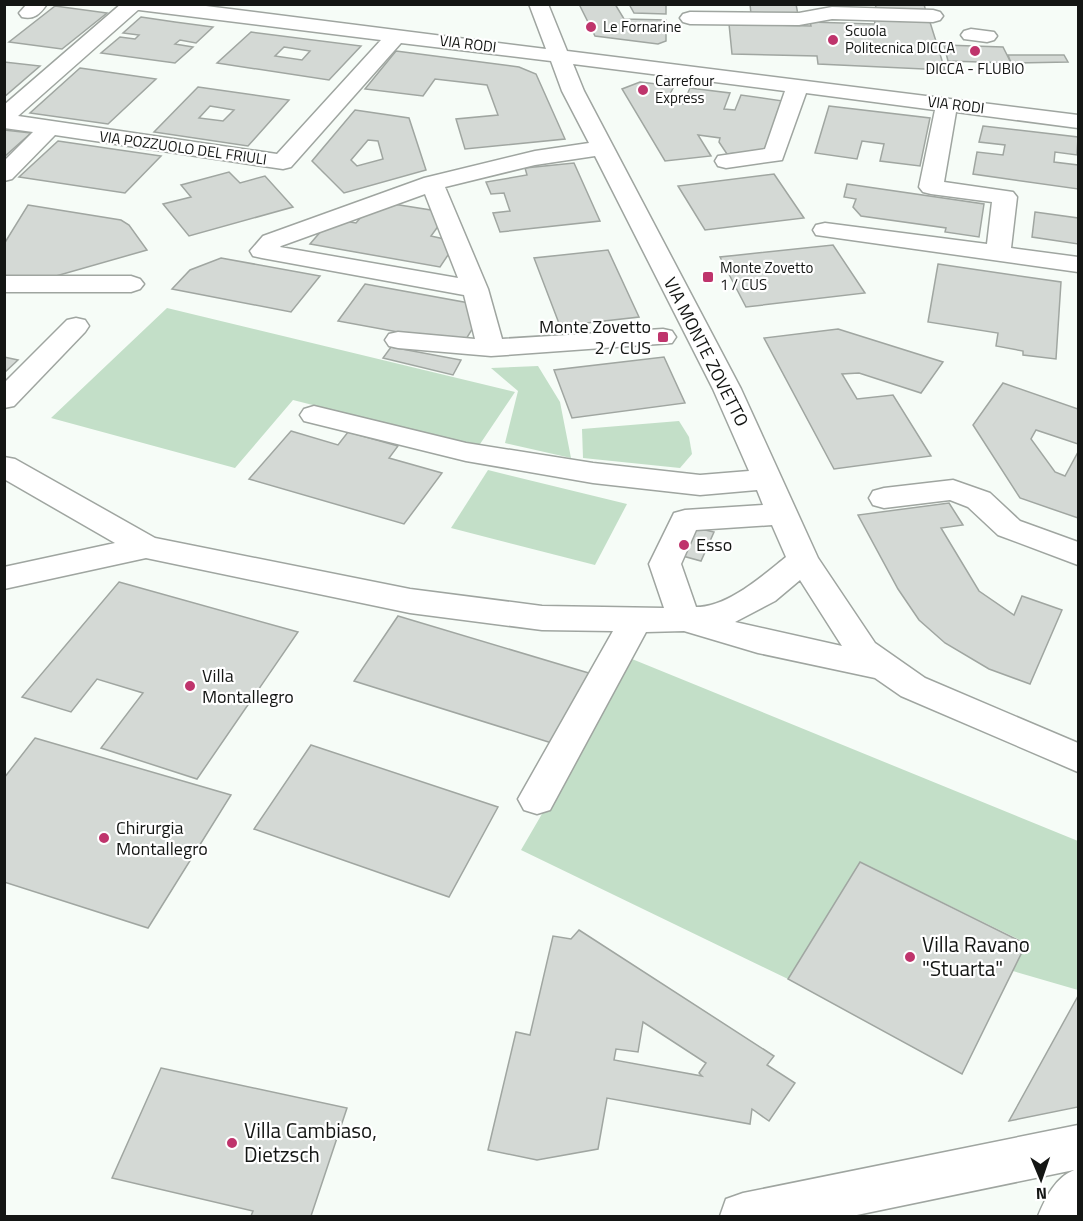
<svg xmlns="http://www.w3.org/2000/svg" width="1083" height="1221" viewBox="0 0 1083 1221" font-family="'Titillium Web',sans-serif">
  <style>
    .green { fill: #c3dfc8 }
    .building { fill: #d4d9d5; stroke: #a0a6a1; stroke-width: 1.5; fill-rule: evenodd }
    .lines { fill: none; stroke-linecap: round; stroke-linejoin: round }
    .minor-casing { stroke: #9fa5a0; stroke-width: 3 }
    .minor { fill: #fff; fill-rule: evenodd }
    .poi-dot { fill: #bf346c; stroke: #fff; stroke-width: 2 }
    .labels { text-anchor: middle; stroke-width: 4.5; stroke-linejoin: round; paint-order: stroke }
    .far-poi-label { font-size: 15px; fill: #141614; stroke: #fff; text-anchor: start }
    .far-street-label { font-size: 15px; fill: #141614; stroke: #fff }
    .poi-label { font-size: 18px; fill: #141614; stroke: #fff; text-anchor: start }
    .street-label { font-size: 18px; fill: #141614; stroke: #fff }
    .near-poi-label { font-size: 21px; fill: #141614; stroke: #fff; text-anchor: start }
  </style>
  <rect width="100%" height="100%" fill="#f6fcf7"/>
  <g class="green">
    <polygon points="167,308 515,392 478,447 293,400 235,468 51,418"/>
    <polygon points="538,366 560,402 571,458 505,443 518,391 491,368"/>
    <polygon points="679,421 689,437 692,454 680,468 583,458 582,429"/>
    <polygon points="488,470 627,504 595,565 451,528"/>
    <polygon points="632,659 1078,841 1078,990 1013,971 1026,943 860,862 788,979 521,850"/>
  </g>
  <g class="building">
    <polygon points="579,4 615,4 624,19 666,20 666,41 658,44 595,36"/>
    <polygon points="629,4 666,4 666,14 634,13"/>
    <polygon points="750,4 796,4 798,15 751,14"/>
    <polygon points="875,4 924,4 926,12 877,11"/>
    <polygon points="55,6 107,13 62,49 9,42"/>
    <polygon points="141,17 175,22 213,27 196,43 180,40 175,44 193,47 175,63 101,53 120,37 135,39 139,35 123,33"/>
    <polygon points="874,18 929,19 945,70 818,64 817,56 732,54 729,24 811,26 810,22 875,24"/>
    <path d="M251 32 361 46 329 80 217 63ZM284 47 310 51 302 60 275 56Z"/>
    <polygon points="944,45 1003,47 1011,63 948,61"/>
    <polygon points="396,51 519,67 536,74 565,139 465,149 456,119 498,115 487,85 435,79 423,96 365,89"/>
    <polygon points="1008,55 1064,55 1068,62 1011,63"/>
    <polygon points="4,62 40,66 4,97"/>
    <polygon points="80,68 156,79 108,124 30,113"/>
    <polygon points="640,82 674,86 666,102 683,104 690,88 730,93 724,109 735,110 741,95 783,101 766,150 727,154 719,142 720,138 698,135 711,156 665,161 622,89"/>
    <path d="M198 87 289 100 248 146 154 132ZM210 106 234 110 223 121 199 118Z"/>
    <polygon points="829,106 930,118 920,166 880,161 884,144 862,141 857,159 815,153"/>
    <path d="M355 110 409 118 426 170 344 193 312 161ZM368 140 378 141 383 159 357 166 351 160Z"/>
    <polygon points="983,126 1078,137 1077,155 1055,152 1054,162 1078,165 1078,189 973,174 977,152 1003,155 1005,145 979,142"/>
    <polygon points="4,130 31,133 4,157"/>
    <polygon points="58,141 161,156 125,193 19,177"/>
    <polygon points="574,163 600,221 500,232 493,213 510,211 504,193 491,194 486,182 527,175 525,168"/>
    <polygon points="229,172 240,183 265,176 293,207 189,236 163,204 191,197 181,185"/>
    <polygon points="774,174 804,218 705,230 678,186"/>
    <polygon points="847,184 984,204 979,237 945,232 946,228 861,216 853,207 856,199 844,197"/>
    <polygon points="393,204 431,210 442,221 431,236 444,239 450,252 440,267 310,244 322,230 344,221 356,223 368,209"/>
    <polygon points="28,205 121,220 129,225 147,250 56,276 4,276 4,244"/>
    <polygon points="1035,212 1078,218 1078,244 1032,237"/>
    <polygon points="833,245 865,293 746,307 720,257"/>
    <polygon points="608,250 639,317 560,326 534,258"/>
    <polygon points="221,258 320,276 291,312 172,289 190,270"/>
    <polygon points="938,264 1061,282 1056,359 1023,355 1023,351 996,346 998,333 928,322"/>
    <polygon points="365,284 469,303 476,323 463,344 338,321"/>
    <polygon points="838,329 943,362 921,393 859,373 842,374 857,399 893,395 931,456 834,469 764,338"/>
    <polygon points="391,347 461,360 453,375 383,358"/>
    <polygon points="4,357 18,360 4,373"/>
    <polygon points="664,357 685,403 572,418 554,370"/>
    <polygon points="1003,383 1078,409 1078,444 1036,430 1031,439 1055,472 1065,476 1078,452 1078,518 1020,498 973,425"/>
    <polygon points="291,431 338,445 348,432 398,446 389,458 442,473 404,524 249,479"/>
    <polygon points="949,503 963,525 941,528 979,591 1014,615 1022,596 1062,610 1030,684 989,669 945,643 919,620 898,589 858,515"/>
    <polygon points="670,522 714,532 701,561 657,549"/>
    <polygon points="119,582 298,632 197,779 101,748 143,693 97,679 71,712 22,697"/>
    <polygon points="398,616 592,674 555,744 354,681"/>
    <polygon points="35,738 231,795 148,928 4,882 4,778"/>
    <polygon points="311,745 498,807 449,897 254,829"/>
    <polygon points="860,862 1026,944 962,1074 788,979"/>
    <path d="M579 930 774 1056 767 1065 795 1083 769 1121 752 1109 750 1124 607 1098 598 1149 537 1160 488 1150 516 1032 530 1035 553 936 571 939ZM643 1022 706 1063 699 1073 702 1076 614 1060 616 1049 638 1052Z"/>
    <polygon points="1078,996 1078,1107 1009,1121"/>
    <polygon points="161,1068 347,1108 311,1216 251,1216 253,1211 112,1178"/>
  </g>
  <g class="lines">
    <defs>
      <g id="minor">
        <path d="M27 4H47C40 14 34 20 22 17L19 13Z"/>
        <path d="M121 4H190L546 49 529 4H548L567 51 1078 115V128L956 112 944 182 1013 192 1017 197 1011 248 1078 257V272L816 235 813 230 816 225 825 223 987 244 992 202 931 194 923 192 919 187 935 110 806 93 782 160 726 168 718 166 715 161 718 156 765 149 785 91 573 64 584 91 741 389 818 558 875 643 925 678 1078 743V772L901 696 875 678 758 653 684 631 646 632 550 810 537 814 524 810 518 799 613 631 542 630 410 613 146 558 4 589V567L115 543 4 479V457L15 459 155 538 410 589 542 606 664 608 649 564 674 513 685 510 763 505 757 490 700 495 593 483 466 461 304 421 300 415 304 409 314 406 466 443 593 463 700 475 749 471 713 389 595 156 535 165 445 187 488 289 502 339 663 329 672 331 676 337 672 343 491 356 398 348 389 346 385 340 389 334 398 332 475 339 464 295 262 258 253 256 250 251 263 236 424 178 535 151 589 143 562 91 551 61 401 43 291 167 283 169 55 135 12 179 4 181V161L33 132 4 128V105ZM138 10H139L381 40 277 154 18 116ZM425 194 458 278 280 247 281 246ZM772 525 786 557C762 576 728 607 696 607L681 564 696 530ZM800 580 842 646 735 622 775 601Z"/>
        <polygon points="832,7 933,10 940,12 943,16 940,20 933,22 832,19 799,25 690,24 683,22 680,18 683,14 690,12 799,13"/>
        <polygon points="971,29 994,32 997,36 994,40 987,42 964,39 961,35 964,31"/>
        <polygon points="4,276 131,276 140,279 144,284 140,289 131,292 4,292"/>
        <polygon points="76,318 85,320 89,326 85,332 14,406 4,408 4,383 67,320"/>
        <polygon points="953,480 990,493 1020,521 1078,542 1078,565 998,535 968,507 950,500 884,508 873,505 869,498 873,491 884,488"/>
        <path d="M1078 1125V1216H1038C1046 1197 1055 1178 1074 1170L852 1216H720L726 1199 743 1193Z"/>
      </g>
    </defs>
    <use href="#minor" class="minor-casing"/>
    <use href="#minor" class="minor"/>
  </g>
  <g class="poi-dot">
    <circle cx="591" cy="27" r="6"/>
    <circle cx="833" cy="40" r="6"/>
    <circle cx="975" cy="51" r="6"/>
    <circle cx="643" cy="90" r="6"/>
    <rect x="702" y="271" width="12" height="12" rx="3"/>
    <rect x="657" y="331" width="12" height="12" rx="3"/>
    <circle cx="684" cy="545" r="6"/>
    <circle cx="190" cy="686" r="6"/>
    <circle cx="104" cy="838" r="6"/>
    <circle cx="910" cy="957" r="6"/>
    <circle cx="232" cy="1143" r="6"/>
  </g>
  <g class="labels">
    <g class="far-poi-label">
      <text x="603" y="32">Le Fornarine</text>
      <text x="845" y="36">Scuola<tspan x="845" dy="17">Politecnica DICCA</tspan></text>
      <text x="975" y="74" text-anchor="middle">DICCA - FLUBIO</text>
      <text x="655" y="86">Carrefour<tspan x="655" dy="17">Express</tspan></text>
      <text x="720" y="273">Monte Zovetto<tspan x="720" dy="17">1 / CUS</tspan></text>
    </g>
    <g class="far-street-label">
      <text transform="translate(468 44) rotate(7)" y="5">VIA RODI</text>
      <text transform="translate(956 105) rotate(7)" y="5">VIA RODI</text>
      <text transform="translate(183 148) rotate(8)" y="5">VIA POZZUOLO DEL FRIULI</text>
    </g>
    <g class="poi-label">
      <text x="651" y="333" text-anchor="end">Monte Zovetto<tspan x="651" dy="21">2 / CUS</tspan></text>
      <text x="696" y="551">Esso</text>
      <text x="202" y="682">Villa<tspan x="202" dy="21">Montallegro</tspan></text>
      <text x="116" y="834">Chirurgia<tspan x="116" dy="21">Montallegro</tspan></text>
    </g>
    <g class="street-label">
      <text transform="translate(706 352) rotate(63)" y="6">VIA MONTE ZOVETTO</text>
    </g>
    <g class="near-poi-label">
      <text x="922" y="952">Villa Ravano<tspan x="922" dy="24">"Stuarta"</tspan></text>
      <text x="244" y="1138">Villa Cambiaso,<tspan x="244" dy="24">Dietzsch</tspan></text>
    </g>
  </g>
  <rect width="1083" height="1221" fill="none" stroke="#141614" stroke-width="12"/>
  <g transform="translate(1041 1179) rotate(178)" stroke="#ffffff" stroke-width="4.5" paint-order="stroke">
  <path d="M0-4.5L10 22L0 15L-10 22Z" fill="#141614"/>
  <text y="-9" font-size="16" font-weight="bold" text-anchor="middle" fill="#141614">N</text>
  </g>
</svg>
